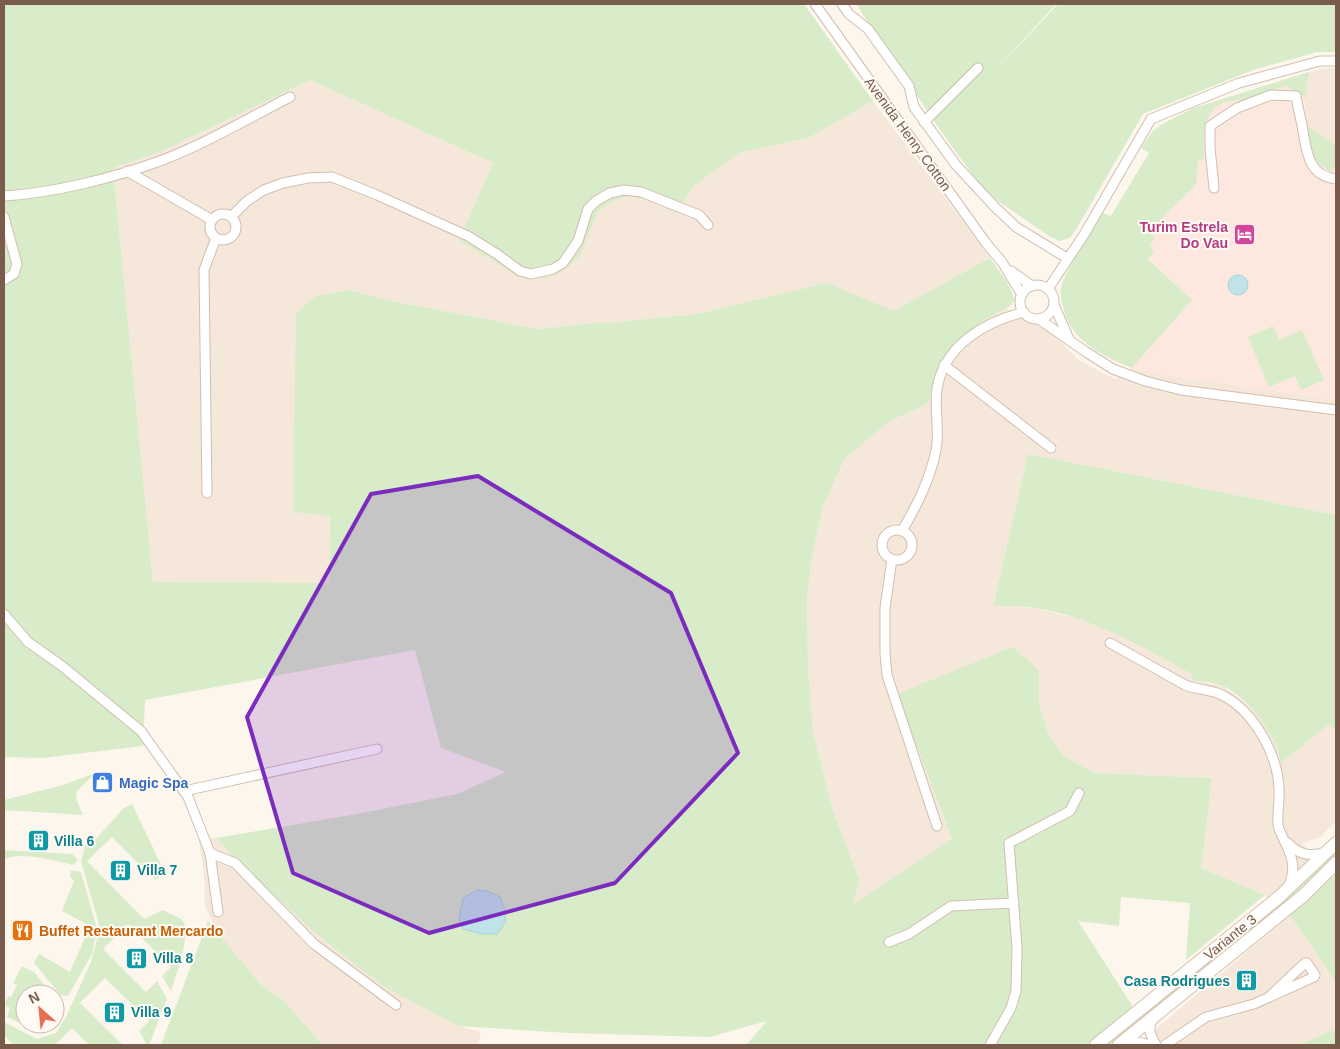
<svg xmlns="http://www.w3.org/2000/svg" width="1340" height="1049" viewBox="0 0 1340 1049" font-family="Arial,sans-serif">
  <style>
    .residential { fill: #f5e8da }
    .commercial { fill: #fde8e0 }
    .green { fill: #d8ecc9 }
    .water { fill: #bfe3e8; stroke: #a5d3da }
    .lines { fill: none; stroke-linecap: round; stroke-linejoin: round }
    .minor-casing { stroke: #d1beb0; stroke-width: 11 }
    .secondary-casing { stroke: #d6c0b0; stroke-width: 14 }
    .minor { stroke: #fff; stroke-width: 9 }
    .secondary { stroke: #fff; stroke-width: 12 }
    .marked { fill: #7b2cbf; fill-opacity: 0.2; stroke: #7b2cbf; stroke-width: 4; stroke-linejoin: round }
    .labels { text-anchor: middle; stroke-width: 4; stroke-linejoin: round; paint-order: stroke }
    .street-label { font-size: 14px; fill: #7a5c4d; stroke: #fffaf3 }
    .hotel-label { font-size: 14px; font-weight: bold; fill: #b23c85; stroke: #fffaf3; text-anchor: end }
    .shop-label { font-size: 14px; font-weight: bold; fill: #366cbe; stroke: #fffaf3; text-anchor: start }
    .culture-label { font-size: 14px; font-weight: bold; fill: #0d838f; stroke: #fffaf3; text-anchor: start }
    .food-label { font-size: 14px; font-weight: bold; fill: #c56008; stroke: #fffaf3; text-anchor: start }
  </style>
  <rect width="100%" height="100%" fill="#fdf6ec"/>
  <g class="residential">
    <polygon points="1325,68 1336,68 1336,145 1307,126 1305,98 1309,72"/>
    <polygon points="310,80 493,163 459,240 508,270 528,280 564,270 580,256 598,212 611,202 629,196 648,200 676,213 694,186 739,153 808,138 873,101 990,258 894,312 827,284 697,314 625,321 617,323 595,323 539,329 391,301 348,290 293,512 330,515 329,583 153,582 113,168 158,153"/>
    <polygon points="1008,309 1050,332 1080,361 1115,379 1132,368 1161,374 1336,400 1336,342 1336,515 1028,454 993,605 1034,608 1077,618 1116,633 1193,674 1192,680 1223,686 1241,699 1256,714 1267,729 1276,746 1281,763 1329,724 1336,730 1336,821 1320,837 1302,843 1332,878 1291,915 1336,982 1336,1029 1297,1045 1137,1045 1290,915 1265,895 1201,868 1212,778 1095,773 1064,756 1048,734 1039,703 1039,672 897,694 952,839 852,905 860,882 833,811 813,732 808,666 807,597 812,555 823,506 844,460 888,422 929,403 933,379 939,364 951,350 970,332 991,316"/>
    <polygon points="216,838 237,861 314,932 386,988 458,1026 481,1032 478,1045 323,1045 284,1001 259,983 235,957 217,931 205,907 204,874 199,840"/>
  </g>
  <polygon class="commercial" points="1309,72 1305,98 1307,126 1336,145 1336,401 1161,374 1132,368 1192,300 1148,258 1152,240 1148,232 1196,185 1194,108"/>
  <g class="green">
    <path d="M4 4H804L873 101 808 138 739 153 694 186 676 213 648 200 629 196 611 202 598 212 580 256 564 270 546 278 528 280 508 270 459 240 493 163 310 80 158 153 113 168 153 582 329 583 330 516 293 512 296 314 314 297 348 290 391 301 539 329 595 323H617L625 321 697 314 827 283 894 311 990 258 1007 282 1015 300C1005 313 1002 309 990 317 972 328 949 346 939 365 933 377 931 391 929 403L888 422 844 460 823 506 812 555 807 597 808 666 813 732 833 811 860 882 852 905 952 839 897 694 1013 647 1039 671V703L1048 734 1064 756 1095 773 1212 778 1201 868 1265 895 1186 960 1190 903 1121 897 1119 926 1078 921 1133 1007 1087 1045H746L767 1021 710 1037 568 1033 458 1026 386 988 357 966 314 932 237 861 216 838 357 814 457 794 506 772 441 748 415 650 145 700 143 746 42 758 4 757Z"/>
    <polygon points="856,4 1056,4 983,84 1058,4 1336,4 1336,52 1317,52 1253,70 1143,114 1077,228 1070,238 1059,241 1049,236 989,195 978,182 940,130"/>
    <path d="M1309 72 1305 98 1299 93 1290 90 1288 85 1240 102 1239 100C1233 101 1224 102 1219 105 1202 115 1203 142 1204 158L1198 161 1196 185 1148 232 1155 237 1150 245 1154 253 1148 259 1192 300 1132 368C1103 356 1076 344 1065 314 1063 306 1059 295 1061 287 1066 268 1092 231 1103 213L1111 216 1149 153 1141 148 1153 131 1164 123 1194 108Z"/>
    <path d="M1307 126 1336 145V166H1334L1332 172C1310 163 1311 148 1307 126Z"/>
    <polygon points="1273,326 1279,340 1302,330 1324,380 1301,390 1295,376 1269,387 1248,337"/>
    <path d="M1028 454 1336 515V730L1329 724 1281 763C1279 757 1278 750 1275 744 1266 724 1244 695 1223 686 1213 682 1201 682 1192 680V674C1142 647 1092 617 1035 608 1021 606 1007 606 993 606Z"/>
    <polygon points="96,773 77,791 76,799 83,815 4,810 4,800 63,785"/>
    <path d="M132 804 166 875H162L155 880 112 837 87 861 144 919 163 910C169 914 175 915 181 919 194 928 175 978 171 991L162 976 171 967 128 924 103 949 146 992 157 981 167 999 149 1045H147L139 1031 149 1021 105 978 80 1003 123 1045H89L72 1028 55 1045H13L4 1035V1022L37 1039 56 1033 66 1017 91 962 100 928 81 861 88 835 95 840 124 808Z"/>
    <path d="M4 850 72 854 78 860 74 865C55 861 22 851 4 859Z"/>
    <polygon points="1336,851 1336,857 1333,860 1286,903 1110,1045 1104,1045"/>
    <polygon points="71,870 81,872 97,929 92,954 68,996 61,995 34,963 39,954 70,972 90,926 62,911 74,881 70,876"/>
    <polygon points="1336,874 1336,982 1290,915"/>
    <polygon points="208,921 259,983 284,1001 323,1045 161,1045"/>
    <polygon points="22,966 34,972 51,994 25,994 25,1024 52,1024 47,1032 41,1033 7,1017 10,1008 4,1005 8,996 11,997 17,985 13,983"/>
    <polygon points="1336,1029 1336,1045 1297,1045"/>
  </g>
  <g class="water">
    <circle cx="1238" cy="285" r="10"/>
    <polygon points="477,890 487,891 500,897 504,907 506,922 497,934 482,934 463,929 459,919 463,898"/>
  </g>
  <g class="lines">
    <defs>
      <g id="minor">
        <polyline points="815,4 986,243 1002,262 1022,295"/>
        <polyline points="842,4 849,14 868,29 909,86 914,107 956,165 995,207 1016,227 1067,258"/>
        <polyline points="924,122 978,68"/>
        <polyline points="127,171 212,220"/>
        <path d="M1214 188 1210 148V126L1237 108 1271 95 1296 96C1298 108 1301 119 1303 131 1307 154 1309 176 1336 179"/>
        <path d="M4 196C54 193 113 178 160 161 205 144 247 119 290 97"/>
        <circle cx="223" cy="227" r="13"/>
        <polyline points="4,217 17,264 14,274 4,280"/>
        <polyline points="231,217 247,201 264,190 283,183 308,178 332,177 377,195 468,236 497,254 520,271 531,274 553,269 563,263 578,241 588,209 596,201 610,193 624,190 641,192 699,215 708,225"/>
        <polyline points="1011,271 1032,286"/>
        <circle cx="1037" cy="302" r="17"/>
        <polyline points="1048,289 1085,233 1151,119 1239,83 1320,61 1336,61"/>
        <polyline points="1054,305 1069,339"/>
        <polyline points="1039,319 1086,352 1113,369 1145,381 1181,390 1336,410"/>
        <polyline points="944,365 1051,448"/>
        <polyline points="207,493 204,270 216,238"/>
        <circle cx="897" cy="545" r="15"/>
        <path d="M902 531C917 505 930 480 936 450 940 430 934 409 937 389 944 345 985 322 1024 312"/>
        <polyline points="892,559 885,608 885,653 887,675 937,826"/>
        <polyline points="4,614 28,642 62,666 141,731 188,797 210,853 235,863 314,944 396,1005"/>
        <path d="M1110 643 1185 685C1197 690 1210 689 1222 695 1254 711 1278 755 1279 789 1280 801 1277 812 1278 824 1278 828 1281 834 1283 838 1291 854 1297 867 1289 885"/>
        <polyline points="184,791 377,749"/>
        <path d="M1288 843C1299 855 1310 857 1326 852"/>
        <polyline points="210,853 218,912"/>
        <polyline points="889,942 909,934 951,906 1014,903"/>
        <path d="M1153 1018C1147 1030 1150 1034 1156 1045"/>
        <polyline points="990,1045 1011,1008 1016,991 1017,948 1009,843 1070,811 1079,793"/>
        <polyline points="1124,1045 1137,1042 1150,1045"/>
        <polyline points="1165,1045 1206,1017 1254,1004 1314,977 1315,975 1307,963 1305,963 1269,997"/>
      </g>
      <g id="secondary">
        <polyline points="1096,1045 1279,897 1336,843"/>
        <polyline points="1119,1045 1304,895 1336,863"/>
      </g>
    </defs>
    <use href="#minor" class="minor-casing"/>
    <use href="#secondary" class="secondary-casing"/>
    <use href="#minor" class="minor"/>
    <use href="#secondary" class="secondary"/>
  </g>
  <path class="marked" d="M478 476 671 593 738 753 615 883 429 933 293 873 247 717 371 494Z"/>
  <defs>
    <symbol id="hotel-square" viewBox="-11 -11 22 22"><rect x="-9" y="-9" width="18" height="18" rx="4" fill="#d1479c" stroke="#fffaf3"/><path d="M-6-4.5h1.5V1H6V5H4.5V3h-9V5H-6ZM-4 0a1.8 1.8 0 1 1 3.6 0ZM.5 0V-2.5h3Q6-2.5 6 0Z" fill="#fff"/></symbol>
    <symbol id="shop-square" viewBox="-11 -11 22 22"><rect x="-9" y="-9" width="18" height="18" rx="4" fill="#3f7fe0" stroke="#fffaf3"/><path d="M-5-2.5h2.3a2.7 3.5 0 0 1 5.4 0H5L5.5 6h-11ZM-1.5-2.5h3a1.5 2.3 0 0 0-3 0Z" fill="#fff"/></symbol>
    <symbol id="building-square" viewBox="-11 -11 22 22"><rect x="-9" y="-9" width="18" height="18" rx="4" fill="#0f9aa8" stroke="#fffaf3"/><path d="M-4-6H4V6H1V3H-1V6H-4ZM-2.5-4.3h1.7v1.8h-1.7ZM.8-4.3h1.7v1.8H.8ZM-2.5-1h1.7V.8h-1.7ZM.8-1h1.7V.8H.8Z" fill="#fff"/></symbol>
    <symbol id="restaurant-square" viewBox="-11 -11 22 22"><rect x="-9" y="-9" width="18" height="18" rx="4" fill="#e8710a" stroke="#fffaf3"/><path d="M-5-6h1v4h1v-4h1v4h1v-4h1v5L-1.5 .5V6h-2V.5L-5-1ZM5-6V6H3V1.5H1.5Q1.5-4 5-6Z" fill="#fff"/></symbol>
  </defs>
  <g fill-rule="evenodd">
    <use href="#hotel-square" x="1232" y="222" width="25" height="25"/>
    <use href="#shop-square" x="90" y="770" width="25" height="25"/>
    <use href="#building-square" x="26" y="828" width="25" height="25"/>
    <use href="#building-square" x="108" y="858" width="25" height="25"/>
    <use href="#restaurant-square" x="10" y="918" width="25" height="25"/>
    <use href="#building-square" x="124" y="946" width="25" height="25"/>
    <use href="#building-square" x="1234" y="968" width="25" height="25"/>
    <use href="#building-square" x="102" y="1000" width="25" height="25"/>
  </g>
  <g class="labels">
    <g class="street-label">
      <text transform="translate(908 134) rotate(54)" y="5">Avenida Henry Cotton</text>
      <text transform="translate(1230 937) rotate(-39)" y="5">Variante 3</text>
    </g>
    <g class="hotel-label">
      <text x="1228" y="232">Turim Estrela<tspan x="1228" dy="16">Do Vau</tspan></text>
    </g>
    <g class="shop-label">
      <text x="119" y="788">Magic Spa</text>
    </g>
    <g class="culture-label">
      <text x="54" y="846">Villa 6</text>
      <text x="137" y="875">Villa 7</text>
      <text x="153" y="963">Villa 8</text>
      <text x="1230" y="986" text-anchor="end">Casa Rodrigues</text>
      <text x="131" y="1017">Villa 9</text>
    </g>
    <g class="food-label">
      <text x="39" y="936">Buffet Restaurant Mercardo</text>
    </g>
  </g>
  <rect width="1340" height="1049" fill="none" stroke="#7a5c4d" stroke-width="10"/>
  <g transform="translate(40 1009) rotate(333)"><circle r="24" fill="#fffaf3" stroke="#cabbb1"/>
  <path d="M0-4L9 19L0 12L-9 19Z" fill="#e76f51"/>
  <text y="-8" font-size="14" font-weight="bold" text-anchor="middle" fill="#7a5c4d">N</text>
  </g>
</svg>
